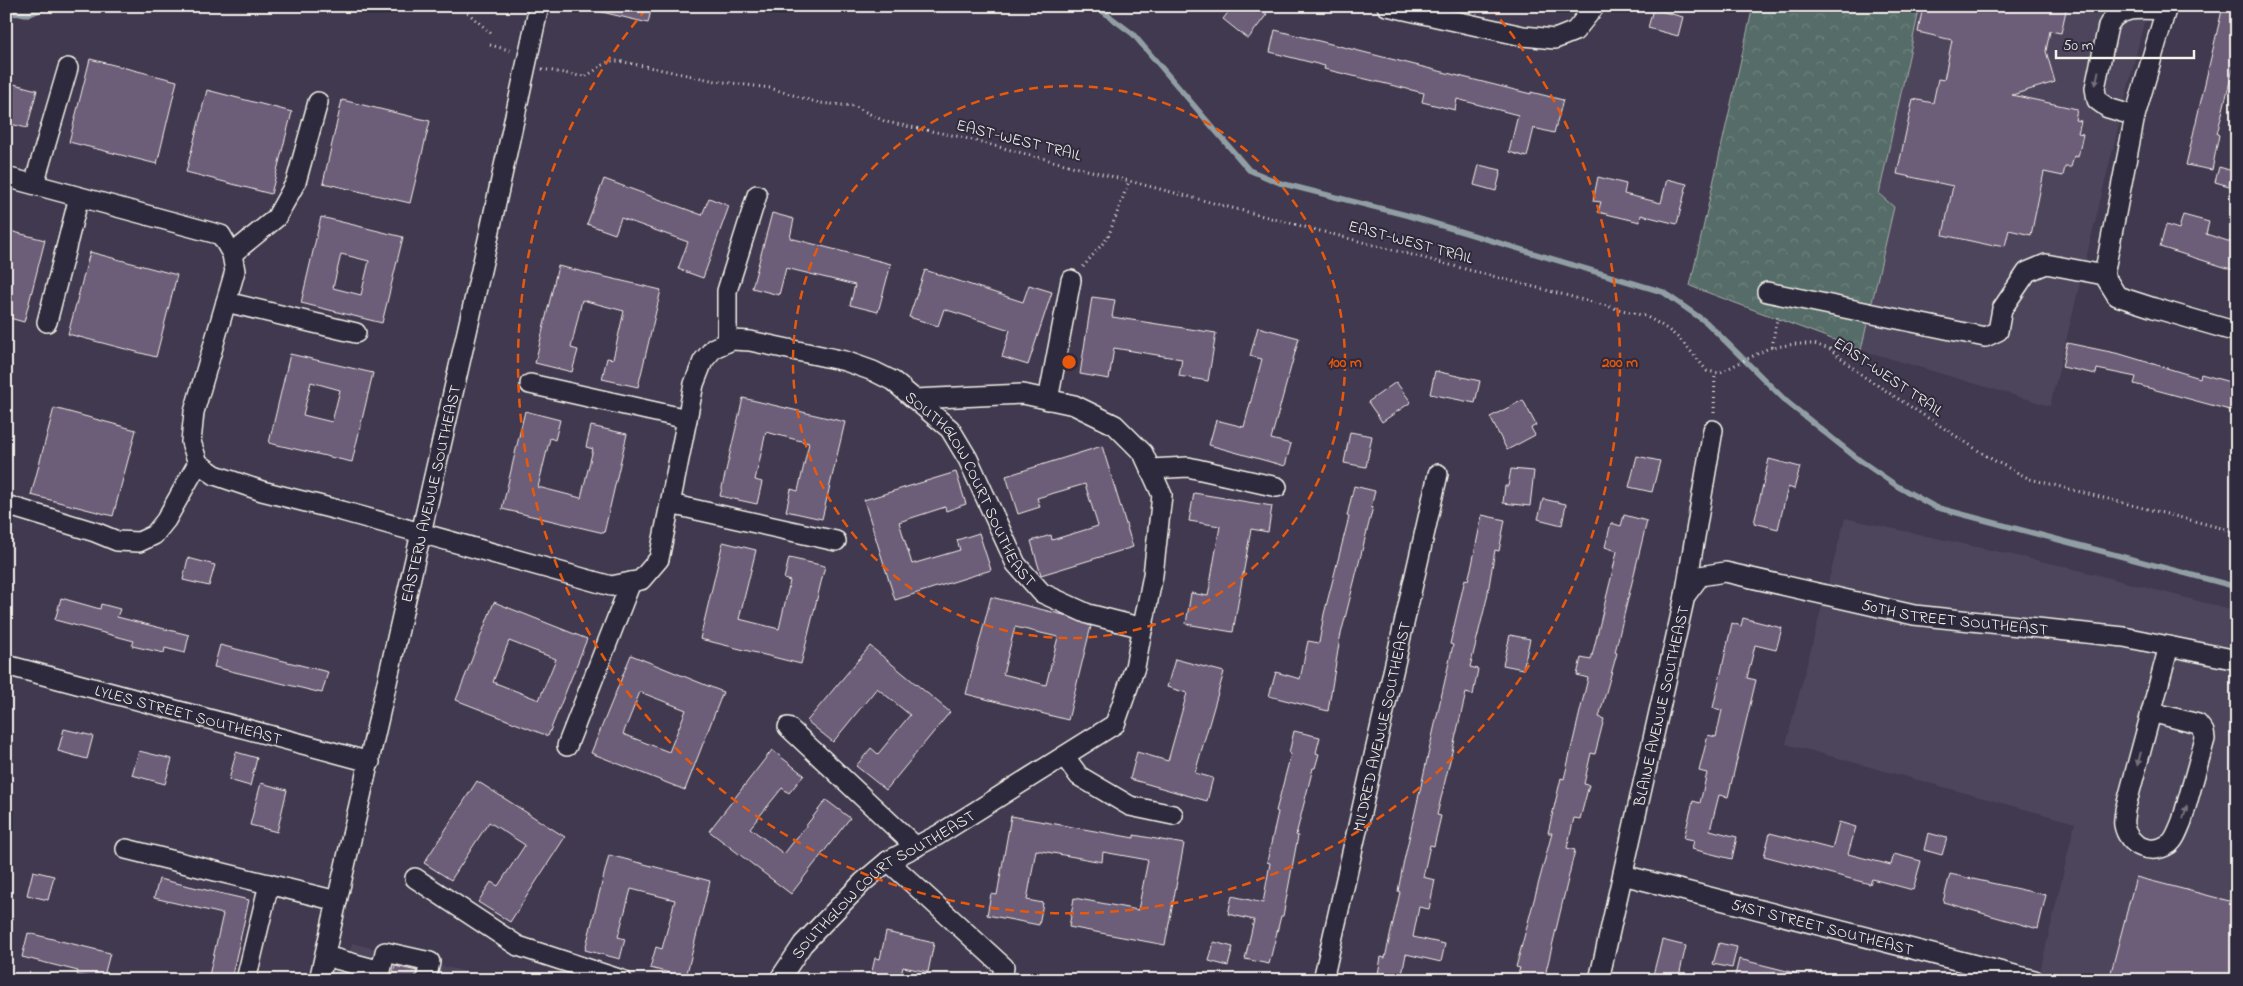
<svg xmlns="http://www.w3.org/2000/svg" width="2243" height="986" viewBox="0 0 2243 986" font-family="'Indie Flower',sans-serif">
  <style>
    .built { fill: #4e445c }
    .forest { fill: url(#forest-crowns); stroke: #a5aea8 }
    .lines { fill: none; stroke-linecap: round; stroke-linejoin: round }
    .stream { stroke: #919fa5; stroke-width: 5.5 }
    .building { fill: #6c5d79; stroke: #f4f1e8; fill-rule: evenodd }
    .minor-casing { stroke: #f4f1e8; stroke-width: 22 }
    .path { stroke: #f4f1e8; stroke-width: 3; stroke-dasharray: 1 4; stroke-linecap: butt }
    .minor { stroke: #2f2a3d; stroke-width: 19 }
    .oneway { fill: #747079 }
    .ring { fill: none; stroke: #e8590c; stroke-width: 2.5; stroke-dasharray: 9 6 }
    .labels { text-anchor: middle; stroke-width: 4; stroke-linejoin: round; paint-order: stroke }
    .street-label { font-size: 16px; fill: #f4f1e8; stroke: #2f2a3d }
    .centre { fill: #e8590c; stroke: #2f2a3d; stroke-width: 2.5 }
    .ring-label { font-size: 15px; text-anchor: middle; font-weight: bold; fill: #e8590c; stroke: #2f2a3d; stroke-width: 4; stroke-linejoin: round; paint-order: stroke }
  </style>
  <defs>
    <pattern id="forest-crowns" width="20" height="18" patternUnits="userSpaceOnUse" patternTransform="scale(1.25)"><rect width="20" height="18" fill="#566c67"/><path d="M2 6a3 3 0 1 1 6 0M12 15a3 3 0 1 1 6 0" fill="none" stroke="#6f817d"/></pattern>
  </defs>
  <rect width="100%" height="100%" fill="#41394f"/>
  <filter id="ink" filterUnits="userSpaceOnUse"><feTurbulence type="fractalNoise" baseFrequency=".02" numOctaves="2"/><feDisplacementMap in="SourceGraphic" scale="10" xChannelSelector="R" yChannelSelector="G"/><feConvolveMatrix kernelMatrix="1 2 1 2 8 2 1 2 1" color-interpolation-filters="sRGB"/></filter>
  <g filter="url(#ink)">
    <g class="built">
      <polygon points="1753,6 2148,6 2050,406 1861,350 1690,286"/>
      <polygon points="1845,518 2063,566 2237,611 2237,980 2038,980 2075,823 1786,744"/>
      <polygon points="352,943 498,980 343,980"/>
    </g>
    <polygon class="forest" points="1753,6 1920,6 1879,194 1894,207 1861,350 1690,286"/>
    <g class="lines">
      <g class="stream">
        <polyline points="1088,6 1101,10 1133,34 1249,170 1280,183 1406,215 1663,292 1706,322 1787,402 1858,459 1897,486 1935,507 2237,587"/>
        <polyline points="6,13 30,14 48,6"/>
      </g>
    </g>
    <g class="building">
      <polygon points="603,6 652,6 648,23 602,12"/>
      <polygon points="1233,6 1256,6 1267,14 1248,39 1223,19"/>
      <polygon points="1923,6 2067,6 2061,33 2050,31 2046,51 2055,82 2012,95 2077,109 2075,120 2081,121 2078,133 2083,134 2078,157 2074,156 2071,167 2065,167 2063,176 2044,172 2031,235 2009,230 2005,246 1994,244 1994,246 1943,235 1953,186 1897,174 1913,99 1933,103 1938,79 1944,80 1952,40 1918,32"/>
      <polygon points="2223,6 2237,6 2237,70 2233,69 2217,134 2219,135 2212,170 2186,165"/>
      <polygon points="1653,9 1683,17 1678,36 1648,28"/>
      <polygon points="1275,30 1531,94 1531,92 1563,100 1554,133 1534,128 1527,157 1509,152 1518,115 1457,99 1455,110 1422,102 1424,93 1324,69 1325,66 1270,52"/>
      <polygon points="90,59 177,81 157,164 69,142"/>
      <polygon points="6,82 37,90 27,128 6,123"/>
      <polygon points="207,90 292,112 271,194 186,172"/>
      <polygon points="342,100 430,121 410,203 323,183"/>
      <polygon points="1479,165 1501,170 1496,191 1474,185"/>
      <polygon points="2219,167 2233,171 2229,186 2215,182"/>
      <polygon points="1598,177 1626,184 1624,194 1661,203 1667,179 1687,184 1677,224 1641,215 1640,222 1598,212 1601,202 1593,201"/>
      <polygon points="604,179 702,215 709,198 729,206 703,278 678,269 688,242 621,218 615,234 587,224"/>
      <polygon points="772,213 794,219 790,238 891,264 878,312 850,305 855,285 786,268 779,295 752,288"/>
      <polygon points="2183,215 2209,222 2206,234 2237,244 2237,271 2160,247 2166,225 2179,229"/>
      <path d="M321 217 403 237 382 323 301 303ZM341 254 369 261 361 295 333 288Z"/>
      <polygon points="6,230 45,240 24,322 6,317"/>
      <polygon points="90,252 177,275 156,357 68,334"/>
      <polygon points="558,266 661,290 638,387 602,379 607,358 613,359 624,311 582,300 571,348 578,350 572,372 535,363"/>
      <polygon points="925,270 1023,302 1029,285 1052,292 1028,365 1002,357 1010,330 944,309 938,326 909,317"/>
      <polygon points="1092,297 1115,300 1112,317 1216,333 1208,381 1179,376 1182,359 1114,348 1109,379 1080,374"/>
      <polygon points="1258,327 1299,338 1271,439 1291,444 1285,466 1209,445 1216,420 1244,427 1262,359 1250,356"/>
      <polygon points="2067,343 2120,354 2200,378 2201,374 2237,384 2237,412 2134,384 2136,377 2097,369 2096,374 2062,367"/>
      <path d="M290 354 373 373 352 462 269 443ZM311 382 340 390 332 422 303 415Z"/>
      <polygon points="1435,371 1480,381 1475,403 1430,394"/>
      <polygon points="1396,382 1411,402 1382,422 1368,402"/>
      <polygon points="743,398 845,422 822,519 786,511 791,489 798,491 809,443 766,432 755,480 762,482 757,504 720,496"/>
      <polygon points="1523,400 1536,425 1531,428 1535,435 1507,450 1490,417"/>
      <polygon points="54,408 136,430 113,516 31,495"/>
      <polygon points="525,411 560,420 555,440 550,438 538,487 581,498 593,449 586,447 591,426 627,434 604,533 502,509"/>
      <polygon points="1350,432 1372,436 1366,467 1344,463"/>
      <polygon points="1102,446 1133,547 1041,575 1031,541 1051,535 1052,540 1098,526 1085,484 1037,498 1040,507 1018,514 1006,476"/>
      <polygon points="1637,456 1660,461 1652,492 1629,487"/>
      <polygon points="1769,459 1800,467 1794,489 1788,487 1778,529 1754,523"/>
      <polygon points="1511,469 1534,471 1530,506 1503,503 1505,486 1508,486"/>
      <polygon points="956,472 966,504 946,511 945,507 899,522 912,564 960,550 957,540 979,533 991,570 895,600 864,500"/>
      <polygon points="1354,486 1375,491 1371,507 1373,507 1340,638 1328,711 1269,696 1276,672 1300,679 1308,641 1319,643 1324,614 1349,517 1347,516"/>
      <polygon points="1194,493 1272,506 1268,532 1251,529 1233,632 1186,624 1191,593 1208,596 1220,526 1189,521"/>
      <polygon points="1543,499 1566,504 1562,525 1538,519"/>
      <polygon points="1482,515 1505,520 1499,551 1495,550 1487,598 1470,667 1478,669 1473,695 1466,693 1437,815 1441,816 1434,846 1430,845 1423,877 1435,880 1429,909 1419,907 1413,937 1445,944 1441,962 1406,954 1401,980 1377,980 1381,957 1385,958 1400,892 1398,891 1403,865 1453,645 1450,644 1465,579 1468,580 1472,565"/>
      <polygon points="1624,515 1647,521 1615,652 1617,653 1599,717 1604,719 1595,754 1591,753 1584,784 1589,785 1580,819 1574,818 1567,848 1575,850 1544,980 1516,980 1520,968 1516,967 1552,833 1548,833 1561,778 1564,779 1588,678 1577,675 1581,658 1591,660 1612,574 1617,551 1605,547 1611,523 1621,526"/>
      <polygon points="723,542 756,550 739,619 779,629 790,581 784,579 789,558 825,566 801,664 700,639"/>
      <polygon points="188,558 215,565 209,586 183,580"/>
      <path d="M991 597 1064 615 1091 626 1068 720 966 694ZM1015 627 1058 637 1046 685 1003 674Z"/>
      <polygon points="61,598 100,609 101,604 120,609 117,617 189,635 185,653 165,648 164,653 132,646 134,641 55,620"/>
      <path d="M494 602 587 639 548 736 456 700ZM509 641 556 659 539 700 493 682Z"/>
      <polygon points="1743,618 1782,628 1776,650 1755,645 1747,678 1756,680 1728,797 1719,795 1710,830 1737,837 1732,859 1692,849 1694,840 1684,838 1693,801 1700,803 1707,773 1699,771 1708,735 1716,737 1722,710 1713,708 1732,623 1741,626"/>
      <polygon points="1510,635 1530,639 1523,669 1503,665"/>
      <polygon points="220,645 328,672 322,693 214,667"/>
      <polygon points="870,646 950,712 886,790 856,766 871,748 878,754 910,715 877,688 833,742 807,721"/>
      <path d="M631 655 723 692 685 790 591 753ZM640 692 686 710 669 752 623 734Z"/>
      <polygon points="1175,659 1224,672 1195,773 1213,778 1207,801 1130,779 1137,752 1168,761 1187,693 1167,687"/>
      <polygon points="64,729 93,736 87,759 58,751"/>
      <polygon points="1294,731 1320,737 1316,753 1319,754 1315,768 1313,768 1296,835 1298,836 1283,916 1281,916 1269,964 1245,959 1254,920 1228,914 1232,896 1263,903 1270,863 1267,862 1278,812 1276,811 1291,754 1289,753"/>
      <polygon points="772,750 804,775 789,793 782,788 750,828 784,854 826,800 850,818 791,894 709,831"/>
      <polygon points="139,751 172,759 165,784 132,775"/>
      <polygon points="236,752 257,758 250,786 229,780"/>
      <polygon points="477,781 565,837 510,922 478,902 491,882 498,886 525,845 489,822 451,880 424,863"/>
      <polygon points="261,783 287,790 277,832 250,825"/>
      <polygon points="1011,816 1134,838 1134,835 1184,844 1165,945 1069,927 1074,898 1138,910 1148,860 1103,852 1102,862 1036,850 1027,900 1043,903 1039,925 987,915 991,894 997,895"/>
      <polygon points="1839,822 1856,827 1848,854 1891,865 1894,854 1921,861 1913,890 1872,879 1870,884 1764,856 1770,833 1832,849"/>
      <polygon points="1928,833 1947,838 1942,855 1924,850"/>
      <polygon points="609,855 710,881 686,977 650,968 656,947 662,949 675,900 631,889 618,937 625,939 620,959 585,950"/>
      <polygon points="33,871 54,876 48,900 27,895"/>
      <polygon points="1950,874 2046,895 2038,929 1943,902"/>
      <polygon points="2136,877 2237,903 2237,980 2109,980"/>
      <polygon points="159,879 249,900 231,980 208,980 223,914 154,898"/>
      <polygon points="886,932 934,943 928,972 903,967 900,980 870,980 875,958 880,959"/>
      <polygon points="28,933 110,953 103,980 77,975 78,971 22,957"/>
      <polygon points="1662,940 1686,946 1678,980 1653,975"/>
      <polygon points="1214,942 1233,947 1228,966 1209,961"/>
      <polygon points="1719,943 1737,947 1732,968 1713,964"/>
      <polygon points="1739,959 1799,974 1798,980 1734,980"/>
      <polygon points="395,966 417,971 415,980 391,980"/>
    </g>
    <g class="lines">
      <defs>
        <g id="minor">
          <polyline points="1387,6 1523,36 1555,39 1575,31 1595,6"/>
          <path d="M2135 116 2108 108 2097 100 2095 88 2108 26C2118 4 2145 10 2166 10"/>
          <path id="s1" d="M6 177 221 235 232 254 235 271 194 412 191 442 198 463 215 475 262 491 342 511 611 586 641 580 659 559 694 384 703 361 714 348 732 340 750 341 845 361 873 371 893 381 950 429 968 459 1016 564 1042 593 1088 614 1143 628"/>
          <polyline points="34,184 68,68"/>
          <polyline points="232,254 276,218 296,182 318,102"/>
          <polyline points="2104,275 2135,116 2167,6"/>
          <polyline points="2104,275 2117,296 2154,308 2237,332"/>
          <polyline points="1767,292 1985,337 1998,331 2002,309 2027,272 2046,264 2104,275"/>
          <polyline points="226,302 356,333"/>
          <polyline points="47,322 79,197"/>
          <polyline points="727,342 727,291 757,195"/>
          <polyline points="530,384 687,419"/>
          <polyline points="1048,400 1071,280"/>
          <polyline points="1150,469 1188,467 1277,487"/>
          <polyline points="670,504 836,541"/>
          <polyline points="6,505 95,532 117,541 139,542 154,535 166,520 198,463"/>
          <path id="s2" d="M1685 596 1700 576 1725 572 1914 615 2124 637 2237 660"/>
          <path id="s3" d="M6 665 370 762"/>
          <path d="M2151 712 2198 724 2204 732 2205 739 2182 821C2179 828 2175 840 2169 844 2151 856 2128 846 2124 825 2123 820 2125 814 2125 810L2169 646"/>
          <polyline points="788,727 916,847"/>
          <polyline points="567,746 631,582"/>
          <polyline points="1065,757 1079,776 1130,806 1173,815"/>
          <polyline points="126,849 337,901"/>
          <polyline points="888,861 1004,967 1002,980"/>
          <path id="s4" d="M1623 875 2034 980"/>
          <polyline points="415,878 518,946 622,980"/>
          <polyline points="325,956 381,971 385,952 430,962 426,980"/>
          <polyline points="246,980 269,884"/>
          <path id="s5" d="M319 980 487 244 539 6"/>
          <path id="s6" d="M779 980 803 944 863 882 888 861 938 835 1115 724 1135 667 1153 575 1162 495 1143 453 1115 425 1074 405 1023 394 914 399"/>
          <path id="s7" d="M1323 980 1438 474"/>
          <path id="s8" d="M1599 980 1685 596 1713 430"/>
        </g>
      </defs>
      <use href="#minor" class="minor-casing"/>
      <g class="path">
        <polyline points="460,6 492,34"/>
        <polyline points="490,45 513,51"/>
        <path d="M542 69 585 77 609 61H619L716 81 770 88 819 103 854 106 886 122 961 137 1645 316C1678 333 1684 343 1707 371L1719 373 1769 348 1795 344H1814L1830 349 1863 376 1993 460 2030 479 2237 532"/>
        <polyline points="1083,267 1108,237 1129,181"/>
        <polyline points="1772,347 1778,313"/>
        <polyline points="1714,413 1715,373"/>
      </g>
      <use href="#minor" class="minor"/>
    </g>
    <defs><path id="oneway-solid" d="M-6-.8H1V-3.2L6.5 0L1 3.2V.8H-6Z" transform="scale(1.25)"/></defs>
    <g class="oneway">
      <use href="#oneway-solid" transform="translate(2097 78) rotate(102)"/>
      <use href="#oneway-solid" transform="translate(2139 759) rotate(105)"/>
      <use href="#oneway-solid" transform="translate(2185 812) rotate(-75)"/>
    </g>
  </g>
  <g class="ring">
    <circle cx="1069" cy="362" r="276"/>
    <path d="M1491 8A551 551 0 1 1 647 8"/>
  </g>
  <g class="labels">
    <g class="street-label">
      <text transform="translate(1019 139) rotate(14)" y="6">EAST-WEST TRAIL</text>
      <text transform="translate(1411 241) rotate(15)" y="6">EAST-WEST TRAIL</text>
      <text transform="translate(1889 376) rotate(34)" y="6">EAST-WEST TRAIL</text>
      <text dy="6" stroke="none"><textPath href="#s5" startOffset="499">EASTERN AVENUE SOUTHEAST</textPath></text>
      <text dy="6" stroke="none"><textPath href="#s1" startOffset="1494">SOUTHGLOW COURT SOUTHEAST</textPath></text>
      <text dy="6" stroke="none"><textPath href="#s2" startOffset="285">50TH STREET SOUTHEAST</textPath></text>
      <text dy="6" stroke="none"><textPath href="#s8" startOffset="281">BLAINE AVENUE SOUTHEAST</textPath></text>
      <text dy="6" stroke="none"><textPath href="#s3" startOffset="189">LYLES STREET SOUTHEAST</textPath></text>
      <text dy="6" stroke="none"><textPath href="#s7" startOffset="260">MILDRED AVENUE SOUTHEAST</textPath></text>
      <text dy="6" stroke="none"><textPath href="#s6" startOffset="144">SOUTHGLOW COURT SOUTHEAST</textPath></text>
      <text dy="6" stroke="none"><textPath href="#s4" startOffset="206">51ST STREET SOUTHEAST</textPath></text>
    </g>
  </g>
  <circle cx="1069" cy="362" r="8" class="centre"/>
  <g class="ring-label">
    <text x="1345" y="367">100 m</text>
    <text x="1620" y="367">200 m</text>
  </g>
  <rect width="2243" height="986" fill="none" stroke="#2f2a3d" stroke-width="25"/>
  <rect x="12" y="12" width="2218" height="961" fill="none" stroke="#f4f1e8" stroke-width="2" filter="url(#ink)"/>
  <path d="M2056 50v8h138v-8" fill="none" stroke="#f4f1e8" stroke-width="2.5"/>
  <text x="2063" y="50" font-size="15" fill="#f4f1e8" stroke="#2f2a3d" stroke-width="4" paint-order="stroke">50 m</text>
</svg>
